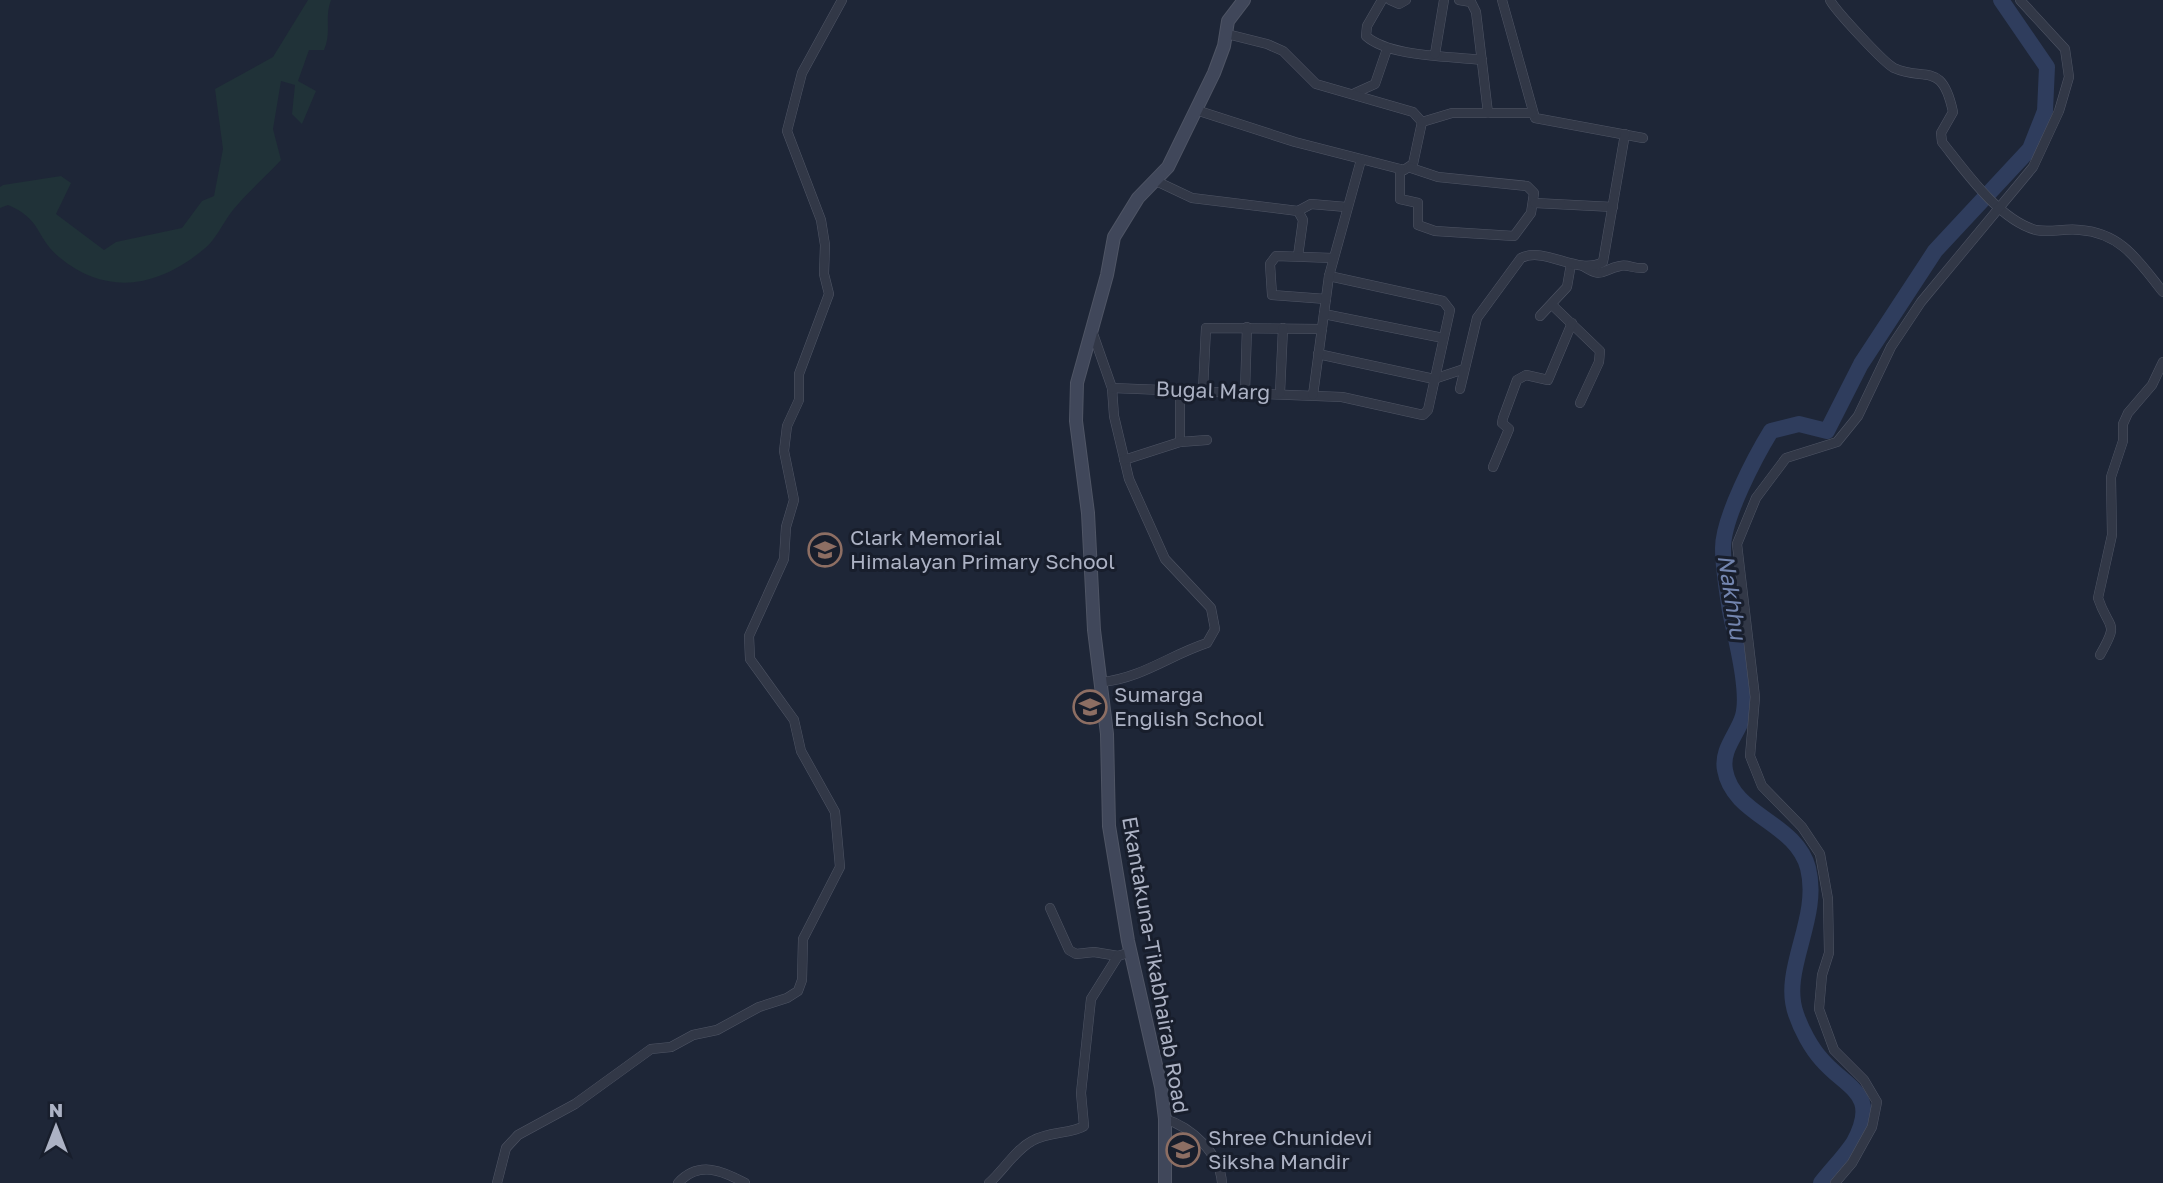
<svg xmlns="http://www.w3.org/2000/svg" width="2163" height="1183" viewBox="0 0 2163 1183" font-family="'Golos Text',sans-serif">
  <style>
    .green { fill: #203238 }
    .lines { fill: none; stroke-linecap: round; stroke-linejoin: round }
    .river { stroke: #2f3d5d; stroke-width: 16 }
    .street-casing { stroke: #4f5565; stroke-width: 10 }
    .secondary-casing { stroke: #4f5565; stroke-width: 14 }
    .street { stroke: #323847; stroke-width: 9 }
    .secondary { stroke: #40475a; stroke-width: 12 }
    .labels { text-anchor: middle; stroke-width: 6; stroke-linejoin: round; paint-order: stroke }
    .street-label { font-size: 21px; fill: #acb2c4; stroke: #181e2c }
    .poi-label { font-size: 21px; fill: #acb2c4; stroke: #181e2c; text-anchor: start }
    .water-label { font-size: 23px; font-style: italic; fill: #7385af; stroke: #181e2c }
  </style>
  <rect width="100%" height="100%" fill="#1e2637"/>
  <path class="green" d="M308 0H331C324 18 332 32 324 50H309L298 81 316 91 302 124 292 114 295 85 281 81 273 129 281 160C265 177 247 193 233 210 223 222 216 240 204 249 159 287 107 297 59 257 35 237 43 220 8 205L0 208V187L3 185 61 176 71 183 56 214 104 250 116 242 182 228 202 201 214 196 223 149 215 89 273 57Z"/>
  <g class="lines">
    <path class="river" d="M1821 1183C1831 1170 1845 1156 1854 1142 1880 1093 1847 1089 1822 1060 1811 1048 1801 1029 1796 1014 1780 970 1821 919 1808 868 1796 822 1733 816 1725 770 1721 749 1738 734 1743 716 1750 691 1735 636 1730 611 1727 591 1723 568 1723 548 1723 518 1755 457 1771 431L1799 424 1827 431 1861 364 1935 251 2030 149 2045 111 2047 67 2001 0"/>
    <defs>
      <g id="street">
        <path d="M1382 0 1367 26 1366 36C1389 57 1450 56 1482 60"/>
        <polyline points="1390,0 1399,4 1406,0"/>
        <polyline points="1459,0 1471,2 1476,12 1488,113"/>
        <polyline points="1502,0 1535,118 1643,138"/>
        <path d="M1830 0C1835 10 1884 63 1894 68 1925 82 1942 60 1953 112L1941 133 1942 142C1965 171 1999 220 2036 230 2051 233 2065 228 2080 230 2122 233 2139 262 2163 292"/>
        <polyline points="1435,54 1444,0"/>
        <polyline points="1355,93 1375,84 1387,49"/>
        <polyline points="1196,110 1295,142 1404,170 1413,164 1422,122 1413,112 1316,84 1283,51 1267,44 1227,34"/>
        <polyline points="1422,122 1452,113 1532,113"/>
        <polyline points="1400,169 1400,199 1418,203 1418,225 1435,231 1514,236 1531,213 1534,193 1527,186 1438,177 1411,168"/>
        <polyline points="1156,181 1192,198 1298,211 1303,220 1298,256"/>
        <polyline points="1535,203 1613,207"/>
        <polyline points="1298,211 1311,204 1346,207"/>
        <path d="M1583 266C1603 279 1601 270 1620 266 1628 264 1634 269 1643 268"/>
        <polyline points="1326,299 1272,295 1270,264 1276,256 1333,258"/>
        <polyline points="1552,305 1600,351 1599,362 1580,403"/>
        <polyline points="1324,314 1443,338"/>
        <polyline points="1540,316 1567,287 1571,264"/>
        <path d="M1092 331 1112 388 1114 416 1129 479 1165 559 1211 608 1215 629 1207 643C1170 655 1142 678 1102 682"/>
        <polyline points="1318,354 1434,379 1464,369"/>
        <polyline points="1112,388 1342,397 1423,415 1428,410 1450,310 1443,301 1329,276"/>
        <polyline points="1180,389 1180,442"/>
        <path d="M1460 389 1477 318 1521 258C1546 246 1577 276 1603 262L1625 134"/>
        <polyline points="1203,390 1206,328 1322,329"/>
        <polyline points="1245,392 1247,327"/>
        <polyline points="1280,393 1283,328"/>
        <polyline points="1313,395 1329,276 1361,160"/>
        <polyline points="1124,460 1180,442 1207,440"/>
        <polyline points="1493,467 1509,429 1502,423 1503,418 1517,380 1526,375 1548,380 1572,323"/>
        <path d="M2100 655C2120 620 2109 631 2098 598L2112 535 2111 477 2123 441V424L2128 413 2152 385 2163 362"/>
        <polyline points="1050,908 1069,950 1076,954 1094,952 1118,956 1131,952"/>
        <path d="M1165 1119C1191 1127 1220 1153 1222 1183"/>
        <polyline points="497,1183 506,1148 518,1135 575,1104 651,1049 671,1047 693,1035 717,1030 759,1007 787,998 798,991 802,980 803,939 840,867 835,812 801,751 794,720 750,659 749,636 784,559 786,527 794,500 784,451 787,426 799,400 799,374 829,294 824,274 825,245 821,220 787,131 802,73 842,0"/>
        <path d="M678 1183C699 1160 723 1171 745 1183"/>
        <path d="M989 1183C1003 1171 1015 1150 1032 1141 1049 1131 1072 1134 1084 1126L1081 1093 1091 999 1118 956"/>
        <polyline points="1835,1183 1852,1163 1872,1127 1877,1102 1864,1080 1834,1050 1819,1009 1822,975 1829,953 1828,899 1820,854 1802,827 1762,786 1750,756 1755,697 1737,544 1756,498 1786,458 1837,442 1858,416 1891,347 1921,302 2033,167 2059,111 2069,77 2065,49 2020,0"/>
      </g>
      <polyline id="secondary" points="1165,1183 1165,1119 1161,1087 1128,941 1109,826 1107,734 1094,630 1088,513 1076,421 1077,383 1107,275 1114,237 1138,198 1168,167 1214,73 1224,46 1228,21 1244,0"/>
    </defs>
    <use href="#street" class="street-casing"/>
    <use href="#secondary" class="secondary-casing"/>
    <use href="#street" class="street"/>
    <use href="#secondary" class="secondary"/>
  </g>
  <defs>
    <symbol id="school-ring" viewBox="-11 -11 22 22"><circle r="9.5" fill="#181e2c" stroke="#8d6e63" stroke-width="1.5"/><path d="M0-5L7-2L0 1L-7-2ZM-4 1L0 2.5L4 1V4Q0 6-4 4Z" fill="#8d6e63"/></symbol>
  </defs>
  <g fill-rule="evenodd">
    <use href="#school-ring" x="806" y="531" width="38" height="38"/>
    <use href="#school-ring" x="1071" y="688" width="38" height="38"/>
    <use href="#school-ring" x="1164" y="1131" width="38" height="38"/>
  </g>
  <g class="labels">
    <g class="street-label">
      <text transform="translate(1213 391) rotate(2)" y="7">Bugal Marg</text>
      <text transform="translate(1155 965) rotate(80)" y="7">Ekantakuna-Tikabhairab Road</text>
    </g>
    <g class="poi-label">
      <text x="850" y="545">Clark Memorial<tspan x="850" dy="24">Himalayan Primary School</tspan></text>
      <text x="1114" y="702">Sumarga<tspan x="1114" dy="24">English School</tspan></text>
      <text x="1208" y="1145">Shree Chunidevi<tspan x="1208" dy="24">Siksha Mandir</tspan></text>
    </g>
    <g class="water-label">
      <text transform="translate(1732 597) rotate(81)" y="8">Nakhhu</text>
    </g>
  </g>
  <g transform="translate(56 1127)" stroke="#181e2c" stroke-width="5" paint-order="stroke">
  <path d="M0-5L12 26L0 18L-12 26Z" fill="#acb2c4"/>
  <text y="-10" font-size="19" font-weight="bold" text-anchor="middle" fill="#acb2c4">N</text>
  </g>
</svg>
